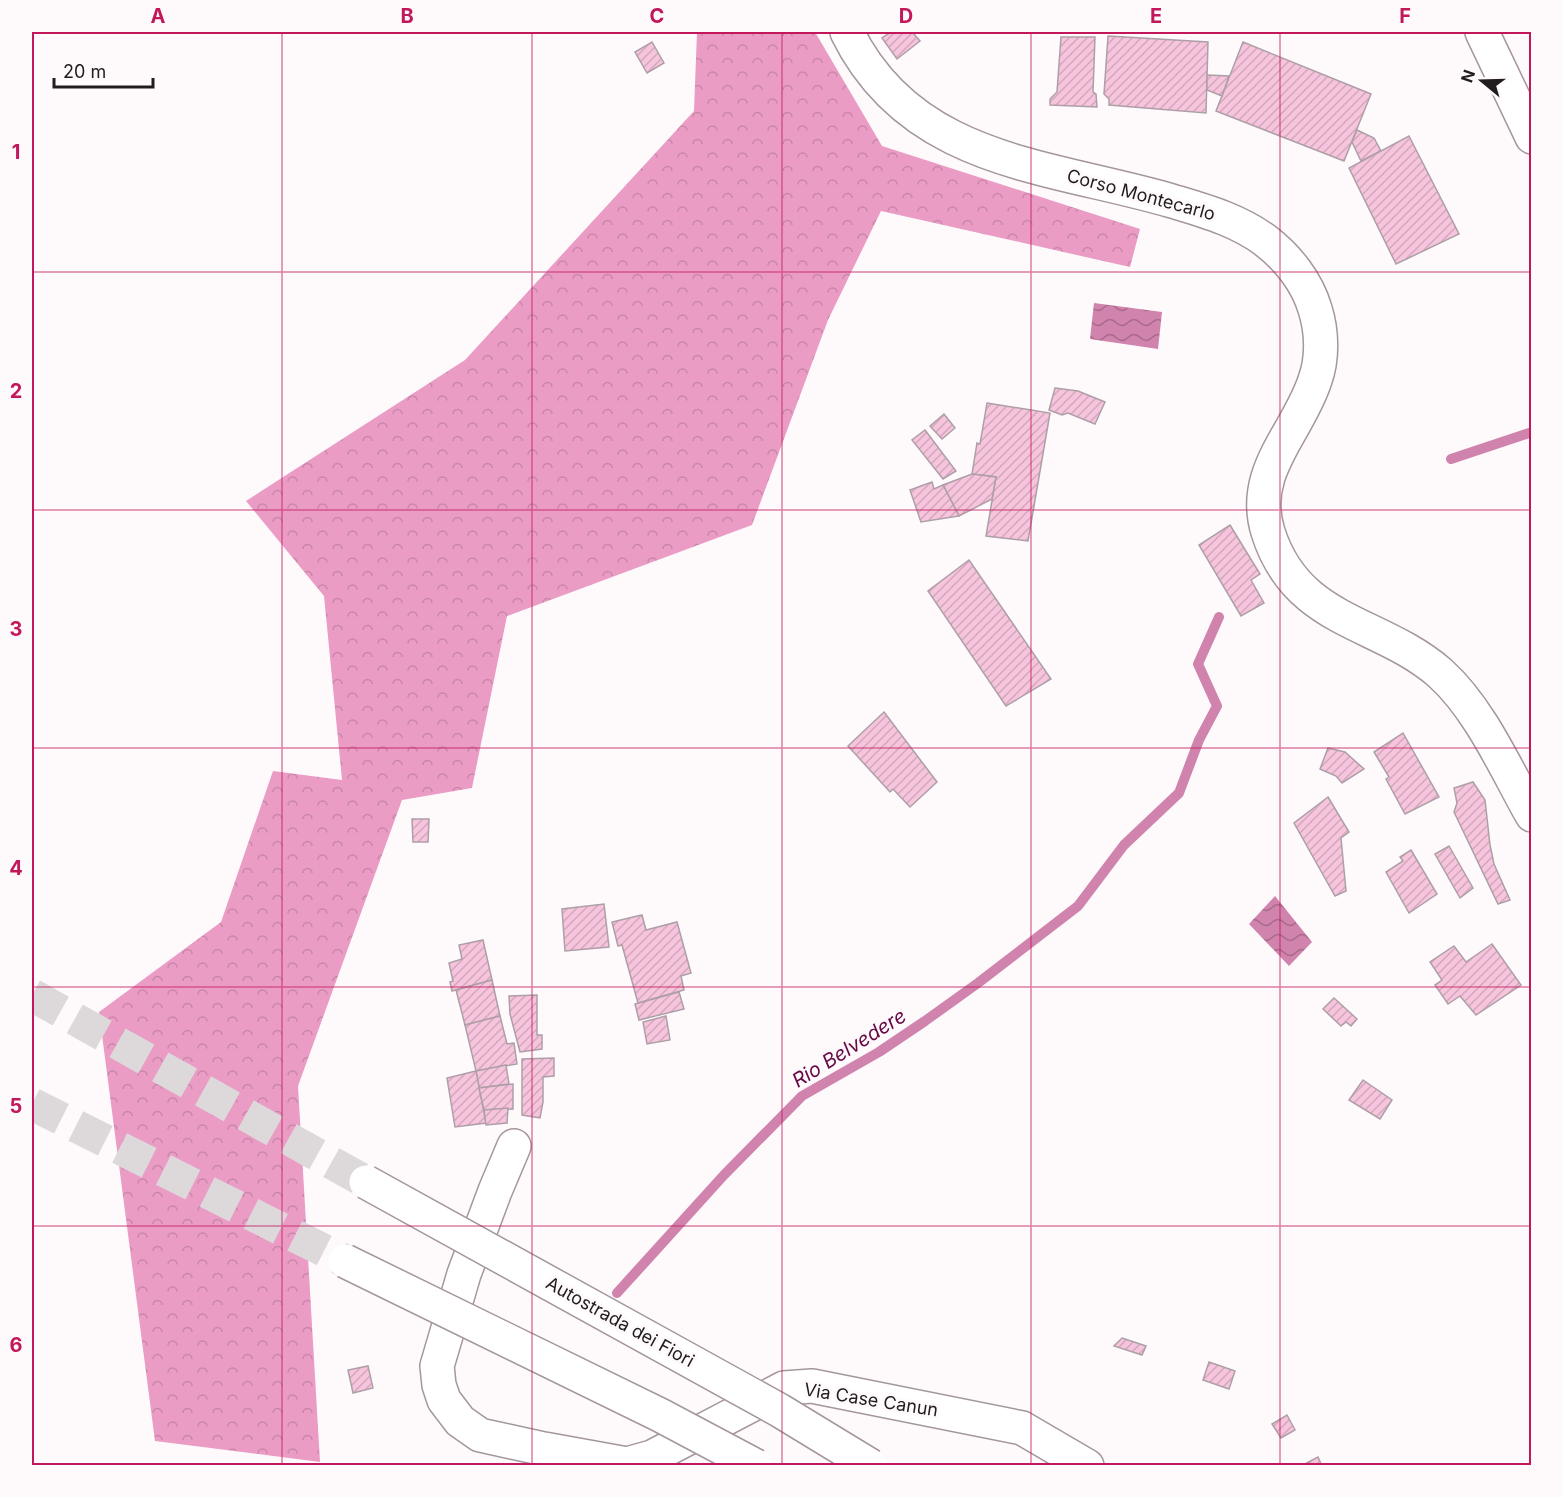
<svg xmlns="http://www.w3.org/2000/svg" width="1563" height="1497" viewBox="0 0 1563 1497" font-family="Inter,sans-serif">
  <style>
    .forest { fill: url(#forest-crowns) }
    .water { fill: url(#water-waves) }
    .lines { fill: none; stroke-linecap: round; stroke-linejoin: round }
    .stream { stroke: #d083ac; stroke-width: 10 }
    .building { fill: url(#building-hatch); stroke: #ae9fa6; stroke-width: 1.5 }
    .highway-tunnel { stroke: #ddd9db; stroke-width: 33; stroke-dasharray: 33 16; stroke-linecap: butt }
    .street-casing { stroke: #a4969d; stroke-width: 36 }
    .secondary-casing { stroke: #a4969d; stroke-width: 36 }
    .primary-casing { stroke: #a4969d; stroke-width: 36 }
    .street { stroke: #fff; stroke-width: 33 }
    .secondary { stroke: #fff; stroke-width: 33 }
    .primary { stroke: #fff; stroke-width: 33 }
    .highway-bridge-casing { stroke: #a4969d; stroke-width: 36; stroke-linecap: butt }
    .highway-bridge { stroke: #fff; stroke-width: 33 }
    .grid { fill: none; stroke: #c2185b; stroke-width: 1.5; stroke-opacity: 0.55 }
    .labels { text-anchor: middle; stroke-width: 6; stroke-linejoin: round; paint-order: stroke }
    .street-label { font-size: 18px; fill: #211c1e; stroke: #fefafc }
    .water-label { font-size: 20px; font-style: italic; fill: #670946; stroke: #fefafc }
    .neatline { fill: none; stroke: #c2185b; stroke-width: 2 }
    .grid-label { font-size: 20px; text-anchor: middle; font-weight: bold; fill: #c2185b }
  </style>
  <defs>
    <pattern id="forest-crowns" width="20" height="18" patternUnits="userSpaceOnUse" patternTransform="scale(1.5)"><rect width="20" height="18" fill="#ea9cc5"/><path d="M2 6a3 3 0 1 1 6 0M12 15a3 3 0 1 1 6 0" fill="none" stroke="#c886a9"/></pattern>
    <pattern id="water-waves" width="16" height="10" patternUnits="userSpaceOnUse" patternTransform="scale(1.5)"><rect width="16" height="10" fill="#d083ac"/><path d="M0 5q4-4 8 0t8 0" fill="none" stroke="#a86a8b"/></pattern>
    <pattern id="building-hatch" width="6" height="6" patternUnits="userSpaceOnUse" patternTransform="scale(1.5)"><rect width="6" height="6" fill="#f6c4dd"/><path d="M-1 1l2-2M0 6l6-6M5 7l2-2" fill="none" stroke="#d3a8bd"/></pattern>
  </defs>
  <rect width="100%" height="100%" fill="#fefafc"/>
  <polygon class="forest" points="697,32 815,32 882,146 1140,229 1130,267 881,211 828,320 752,525 507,616 472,788 402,800 298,1086 320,1462 155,1441 99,1012 221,922 273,771 342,780 324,596 246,501 465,360 694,111"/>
  <g class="water">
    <polygon points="1094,303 1162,312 1158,349 1090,339"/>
    <polygon points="1275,896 1312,942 1289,966 1249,924"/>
  </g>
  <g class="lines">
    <g class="stream">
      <polyline points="1451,459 1532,432"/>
      <polyline points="617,1293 724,1175 802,1096 879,1052 925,1021 978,983 1078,906 1124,845 1179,793 1199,740 1217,706 1198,664 1219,617"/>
    </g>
  </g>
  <g class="building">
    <polygon points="891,32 912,32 920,41 897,59 882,38"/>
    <polygon points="1108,36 1208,42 1206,113 1109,105 1109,99 1104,94"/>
    <polygon points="1061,37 1095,37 1093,92 1096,94 1097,107 1050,105 1050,99 1057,92"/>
    <polygon points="652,42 664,63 647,73 635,52"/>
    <polygon points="1243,42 1371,94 1344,161 1216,111"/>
    <polygon points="1207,75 1229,76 1222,96 1207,90"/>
    <polygon points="1357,130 1374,138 1381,151 1361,161 1352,142"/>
    <polygon points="1409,136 1459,234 1396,264 1349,168"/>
    <polygon points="1055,388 1078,391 1105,402 1095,424 1068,413 1062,415 1049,410"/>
    <polygon points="987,403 1050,413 1028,541 986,536 996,477 972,474 977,443 980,444"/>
    <polygon points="944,414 955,428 942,439 930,426"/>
    <polygon points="925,430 956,471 943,479 912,440"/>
    <polygon points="972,474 996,477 992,499 959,516 943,485"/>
    <polygon points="932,482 934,489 943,485 959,516 921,522 910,490"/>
    <polygon points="1230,525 1260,574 1251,580 1264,603 1241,616 1199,545"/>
    <polygon points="969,560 1051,679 1006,706 928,591"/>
    <polygon points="884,712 937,782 910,807 893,789 890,792 848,746"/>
    <polygon points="1403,733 1439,797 1405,814 1386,779 1389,777 1374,752"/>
    <polygon points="1328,748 1345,752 1364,769 1342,783 1336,776 1320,769"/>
    <polygon points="1473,782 1485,800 1490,845 1494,864 1510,900 1498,904 1454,812 1457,803 1454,788"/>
    <polygon points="1328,797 1349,832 1341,838 1346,891 1335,896 1294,823"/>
    <polygon points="412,819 429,819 428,842 413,842"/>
    <polygon points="1449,846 1473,888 1460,898 1435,854"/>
    <polygon points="1411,850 1437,894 1409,913 1386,872 1403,861 1400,857"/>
    <polygon points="604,904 609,947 565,951 562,909"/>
    <polygon points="642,915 646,930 677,922 691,973 681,976 684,990 638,1003 622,945 618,946 612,922"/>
    <polygon points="483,940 492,980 452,991 450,982 453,981 449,963 462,959 459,945"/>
    <polygon points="1492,944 1521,985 1476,1015 1460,996 1448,1004 1435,985 1442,980 1430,962 1454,946 1466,962"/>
    <polygon points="492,980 500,1016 465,1025 456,990"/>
    <polygon points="679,992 684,1009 639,1020 635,1004"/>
    <polygon points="537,995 537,1035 542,1035 542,1049 520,1052 510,1014 509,996"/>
    <polygon points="1334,998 1357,1019 1351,1026 1346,1022 1341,1026 1323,1009"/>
    <polygon points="500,1016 507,1044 514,1043 517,1064 476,1071 465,1025"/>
    <polygon points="666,1016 670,1040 647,1044 643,1022"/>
    <polygon points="554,1058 554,1076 543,1077 543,1102 540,1118 522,1115 522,1059"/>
    <polygon points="506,1065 509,1084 479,1088 476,1071"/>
    <polygon points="476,1071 486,1123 455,1127 447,1078"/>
    <polygon points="1363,1080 1392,1100 1380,1119 1349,1100"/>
    <polygon points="513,1084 513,1109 484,1110 479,1088"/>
    <polygon points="508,1108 507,1123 486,1125 484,1110"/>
    <polygon points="1122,1338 1146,1346 1142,1355 1114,1346"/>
    <polygon points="1209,1362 1235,1371 1229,1389 1203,1380"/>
    <polygon points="368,1366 373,1388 353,1393 348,1370"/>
    <polygon points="1287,1415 1295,1430 1281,1438 1272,1424"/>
    <polygon points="1318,1457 1322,1466 1301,1466"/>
  </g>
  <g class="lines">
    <g class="highway-tunnel">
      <polyline points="32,995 366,1182"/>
      <polyline points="32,1104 345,1261"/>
    </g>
    <defs>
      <polyline id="street" points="514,1146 495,1191 464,1274 437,1366 439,1385 444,1400 460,1421 480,1435 544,1449 627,1464 652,1457 784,1388 812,1386 1022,1428 1087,1466"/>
      <path id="secondary" d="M847 32C911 163 1049 165 1172 201 1205 211 1238 220 1266 241 1288 258 1307 282 1315 309 1322 331 1323 358 1315 380 1298 433 1249 471 1268 532 1297 624 1379 620 1440 673 1480 709 1506 769 1532 815"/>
      <polyline id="primary" points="1482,32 1532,137"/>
    </defs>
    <use href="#street" class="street-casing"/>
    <use href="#secondary" class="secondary-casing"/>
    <use href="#primary" class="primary-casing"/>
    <use href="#street" class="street"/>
    <use href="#secondary" class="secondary"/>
    <use href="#primary" class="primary"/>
    <defs>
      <g id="highway-bridge">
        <polyline points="366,1182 779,1410 871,1466"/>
        <polyline points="345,1261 660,1415 756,1466"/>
      </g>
    </defs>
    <use href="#highway-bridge" class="highway-bridge-casing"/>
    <use href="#highway-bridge" class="highway-bridge"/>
  </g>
  <path class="grid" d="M282 32V1466M532 32V1466M782 32V1466M1031 32V1466M1280 32V1466M32 272H1532M32 510H1532M32 748H1532M32 987H1532M32 1226H1532"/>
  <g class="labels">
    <g class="street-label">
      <text transform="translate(1141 195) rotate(15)" y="6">Corso Montecarlo</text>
      <text transform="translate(620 1322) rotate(29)" y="6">Autostrada dei Fiori</text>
      <text transform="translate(871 1400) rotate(9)" y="6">Via Case Canun</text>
    </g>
    <g class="water-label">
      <text transform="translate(849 1048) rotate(-32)" y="7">Rio Belvedere</text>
    </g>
  </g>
  <rect width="1563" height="1497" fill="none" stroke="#fefafc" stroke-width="66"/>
  <g transform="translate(1482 81) rotate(289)" stroke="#fefafc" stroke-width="4.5" paint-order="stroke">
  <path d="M0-4.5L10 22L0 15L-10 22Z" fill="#211c1e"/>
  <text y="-9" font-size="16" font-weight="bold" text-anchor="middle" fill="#211c1e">N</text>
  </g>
  <path d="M54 78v9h99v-9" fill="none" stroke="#211c1e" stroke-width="3"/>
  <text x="63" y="78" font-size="18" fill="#211c1e" stroke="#fefafc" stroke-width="4.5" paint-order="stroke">20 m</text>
  <rect x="33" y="33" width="1497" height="1431" class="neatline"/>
  <g class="grid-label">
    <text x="158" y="23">A</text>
    <text x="407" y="23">B</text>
    <text x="657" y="23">C</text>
    <text x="906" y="23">D</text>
    <text x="1156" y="23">E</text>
    <text x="1405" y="23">F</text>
    <text x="16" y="159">1</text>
    <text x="16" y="398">2</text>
    <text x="16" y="636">3</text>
    <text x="16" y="875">4</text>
    <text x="16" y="1113">5</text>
    <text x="16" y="1352">6</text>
  </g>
</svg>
